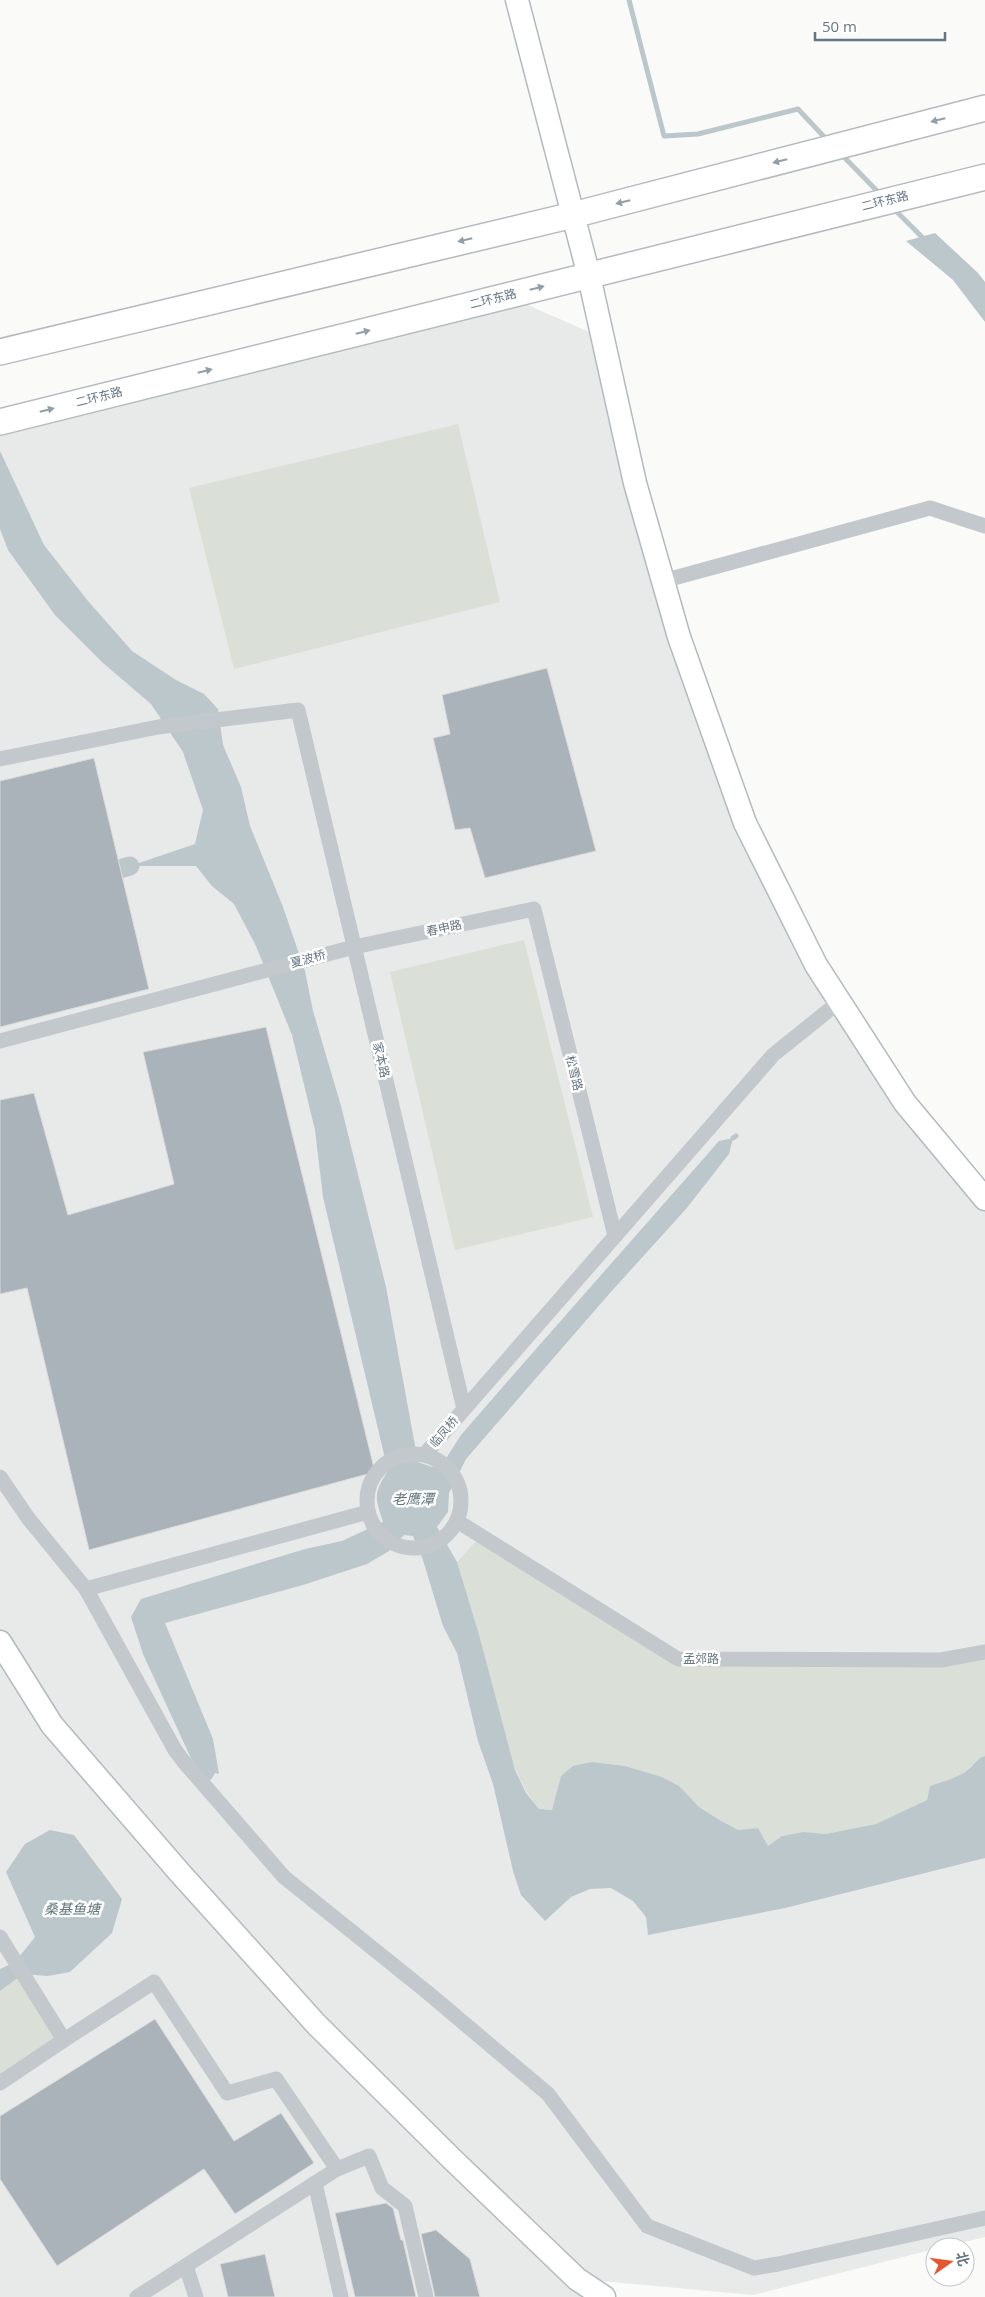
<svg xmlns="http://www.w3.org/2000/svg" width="985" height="2297" viewBox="0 0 985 2297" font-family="'Open Sans','Noto Sans SC',sans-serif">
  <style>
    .built { fill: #e8e9e9 }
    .green { fill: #dadfd7 }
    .water { fill: #bbc7cb }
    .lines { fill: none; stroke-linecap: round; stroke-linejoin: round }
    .stream { stroke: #bbc7cb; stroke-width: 5 }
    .canal { stroke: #bbc7cb; stroke-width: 19 }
    .building { fill: #aab3b9; stroke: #dcdcda }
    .secondary-casing { stroke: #b3babf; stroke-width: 25 }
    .primary-casing { stroke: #b5babe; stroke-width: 28 }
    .street { stroke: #c3c8cc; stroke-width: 15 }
    .secondary { stroke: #fff; stroke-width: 22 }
    .primary { stroke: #fff; stroke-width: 25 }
    .oneway { fill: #939fa8 }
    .labels { text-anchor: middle; stroke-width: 5; stroke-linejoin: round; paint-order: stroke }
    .street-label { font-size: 12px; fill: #657683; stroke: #fff }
    .water-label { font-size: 14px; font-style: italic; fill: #60757c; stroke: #fff }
  </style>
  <rect width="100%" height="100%" fill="#fafaf8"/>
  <polygon class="built" points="507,296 601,337 679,637 816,965 985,1198 985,2237 945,2247 935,2247 935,2249 753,2295 579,2279 604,2297 0,2297 0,422"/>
  <g class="green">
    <polygon points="458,424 500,602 234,669 189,488"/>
    <polygon points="524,940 593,1217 455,1250 390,972"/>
    <path d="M480 1537 678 1659 985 1652V1756C978 1757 975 1764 970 1768 959 1778 944 1781 930 1786L927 1800 876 1824 826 1834 803 1832 782 1836 768 1846 758 1828 738 1830 699 1807 679 1786 662 1777 625 1766 592 1762 561 1776 552 1810 539 1809C504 1766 497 1704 483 1651 476 1621 466 1592 457 1562Z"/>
    <polygon points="23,1974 64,2040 0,2083 0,1991"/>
  </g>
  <g class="water">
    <polygon points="935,233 978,273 985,282 985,322 953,280 906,241"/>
    <path d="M0 451 44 545 88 601 132 651 176 680 204 694 218 709 223 745 241 787 250 826 283 907 305 971 313 1011 341 1106 386 1287 418 1462 432 1467 447 1457 461 1435 514 1374 719 1141 733 1138 729 1154 686 1209 609 1294 466 1459 449 1493 448 1512 437 1527 457 1562 478 1631 515 1770 526 1793 539 1809 552 1810 561 1776 573 1766 592 1762 625 1766 662 1777 679 1786 699 1807 720 1820 738 1830 758 1828 768 1846 782 1836 803 1832 826 1834 876 1824 927 1800 930 1786C944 1781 959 1778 970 1768 975 1764 978 1757 985 1756V1858L785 1908 648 1935 646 1917 633 1901 611 1888 590 1889 571 1897 545 1921 521 1895 513 1871 493 1784 478 1741 457 1653 443 1626 423 1560 413 1536 404 1535 389 1551 367 1564 303 1585 165 1623 213 1739 219 1774 195 1767 143 1654 131 1617 141 1599 305 1549 342 1541 383 1522C375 1497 373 1494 388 1471L323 1197 315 1130 292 1035 256 946 234 904 212 886 196 866H130L195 844 203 810 183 752 151 704 103 663 55 615 8 550 0 529Z"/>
    <polygon points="50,1830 74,1835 122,1899 112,1933 70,1972 48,1976 23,1974 0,1991 0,1969 15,1962 35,1937 6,1872 25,1844"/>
  </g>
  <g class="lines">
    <g class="stream">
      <polyline points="629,0 664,136 698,134 798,109 828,141"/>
      <polyline points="841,154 881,195"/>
      <polyline points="893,208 926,241"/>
      <polyline points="733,1138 736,1136"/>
    </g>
    <g class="canal">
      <polyline points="123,868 130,866"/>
      <polyline points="204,1773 206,1770"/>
    </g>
  </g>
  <g class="building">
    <polygon points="547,668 596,851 485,878 470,828 455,830 433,738 450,734 442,695"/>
    <polygon points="94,758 149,989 0,1027 0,781"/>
    <polygon points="266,1027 375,1472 89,1550 27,1288 0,1294 0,1100 34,1093 68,1215 174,1184 143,1052"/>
    <polygon points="155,2019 234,2141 281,2113 314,2163 235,2214 204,2169 57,2266 0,2179 0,2116"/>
    <polygon points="386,2203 393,2208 401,2240 403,2240 416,2297 355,2297 335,2213"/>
    <polygon points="436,2230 470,2259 480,2297 435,2297 421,2234"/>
    <polygon points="265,2254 275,2297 228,2297 220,2264"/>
  </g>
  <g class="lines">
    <defs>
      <g id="secondary">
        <polyline points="517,0 589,276 635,483 679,637 745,823 816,965 905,1103 985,1199"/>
        <polyline points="0,1642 52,1725 180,1873 316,2024 451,2158 577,2279 604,2297"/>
      </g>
      <g id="primary">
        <polyline points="0,352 573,215 985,108"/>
        <polyline points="0,422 985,177"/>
      </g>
    </defs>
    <use href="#secondary" class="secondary-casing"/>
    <use href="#primary" class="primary-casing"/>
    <g class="street">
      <polyline points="663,581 930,508 985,526"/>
      <polyline points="0,759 158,727 298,710 464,1409"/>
      <polyline points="0,1041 354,947 534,909 615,1236"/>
      <polyline points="425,1454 773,1055 839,1002"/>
      <circle cx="414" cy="1501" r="47"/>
      <polyline points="0,1477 28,1518 86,1589 175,1750 184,1762 284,1877 427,1992 548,2094 647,2226 754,2268 778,2264 985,2218"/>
      <polyline points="457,1521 678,1659 941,1660 985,1652"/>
      <polyline points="86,1589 368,1512"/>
      <polyline points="0,1937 64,2040 0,2083"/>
      <polyline points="64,2040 154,1982 227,2093 276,2079 337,2169"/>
      <polyline points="315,2183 341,2297"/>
      <polyline points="186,2266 196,2297"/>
      <polyline points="137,2297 337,2169 369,2156 382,2188 405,2206 426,2297"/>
    </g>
    <use href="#secondary" class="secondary"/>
    <use href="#primary" class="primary"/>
  </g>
  <defs><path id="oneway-solid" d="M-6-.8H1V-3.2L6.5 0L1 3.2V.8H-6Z" transform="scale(1.25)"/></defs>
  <g class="oneway">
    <use href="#oneway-solid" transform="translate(938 120) rotate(166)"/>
    <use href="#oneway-solid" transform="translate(780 161) rotate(166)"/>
    <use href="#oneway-solid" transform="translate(623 202) rotate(166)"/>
    <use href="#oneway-solid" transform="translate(465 240) rotate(167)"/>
    <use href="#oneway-solid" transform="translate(537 288) rotate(-14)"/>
    <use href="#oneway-solid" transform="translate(363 332) rotate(-14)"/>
    <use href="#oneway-solid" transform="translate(205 371) rotate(-14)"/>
    <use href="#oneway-solid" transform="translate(47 410) rotate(-14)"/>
  </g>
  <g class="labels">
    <g class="street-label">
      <text transform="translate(885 201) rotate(-14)" y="4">二环东路</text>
      <text transform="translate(493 299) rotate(-14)" y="4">二环东路</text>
      <text transform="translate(99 397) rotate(-14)" y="4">二环东路</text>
      <text transform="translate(444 928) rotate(-12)" y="4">春申路</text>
      <text transform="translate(308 959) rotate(-15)" y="4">夏波桥</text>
      <text transform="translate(381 1060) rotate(77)" y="4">家本路</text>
      <text transform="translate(574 1073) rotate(76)" y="4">松雪路</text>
      <text transform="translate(444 1432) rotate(-49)" y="4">临凤桥</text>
      <text x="701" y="1663">孟郊路</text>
    </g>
    <g class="water-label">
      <text x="413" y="1504">老鹰潭</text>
      <text x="72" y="1914">桑基鱼塘</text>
    </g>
  </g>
  <g transform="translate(950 2262) rotate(76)"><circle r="24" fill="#ffffff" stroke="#c1c8cd"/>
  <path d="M0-4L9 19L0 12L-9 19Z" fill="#e4572e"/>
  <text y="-8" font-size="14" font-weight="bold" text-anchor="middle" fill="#657683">北</text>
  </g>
  <path d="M815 32v8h130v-8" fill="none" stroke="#657683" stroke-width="2.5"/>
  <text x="822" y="32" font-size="15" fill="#657683" stroke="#ffffff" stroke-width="4" paint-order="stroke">50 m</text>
</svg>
